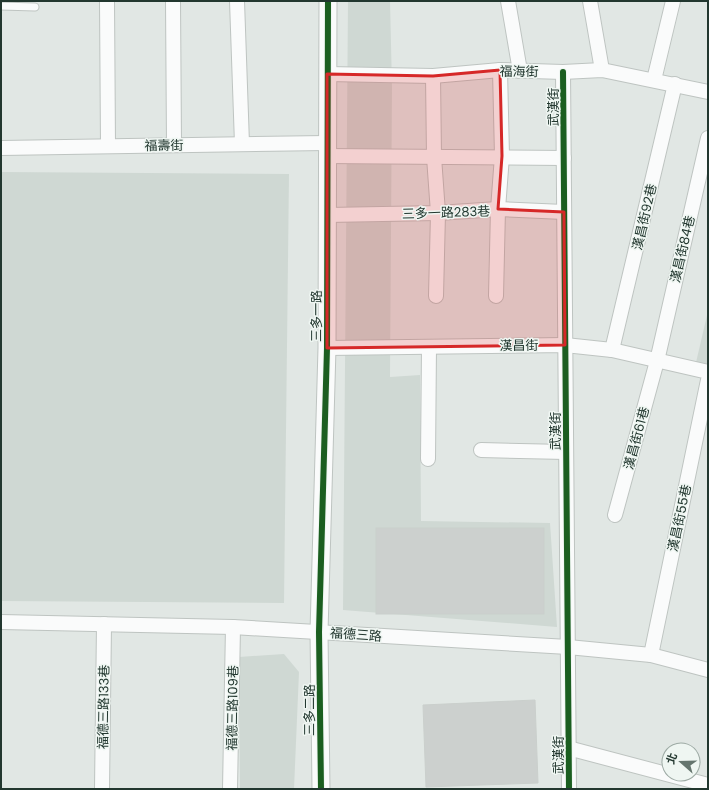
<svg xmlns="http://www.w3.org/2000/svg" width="709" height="790" viewBox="0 0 709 790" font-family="Poppins,'Noto Sans TC',sans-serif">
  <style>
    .built { fill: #cfd8d3 }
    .building { fill: #ccd0ce; stroke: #cacfcc }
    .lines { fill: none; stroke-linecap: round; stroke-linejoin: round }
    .service-casing { stroke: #bec4c1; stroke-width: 9 }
    .minor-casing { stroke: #bec4c1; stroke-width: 16 }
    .tertiary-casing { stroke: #bec4c1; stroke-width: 19 }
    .service { stroke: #fafbfb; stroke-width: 7 }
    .minor { stroke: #fafbfb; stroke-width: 14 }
    .tertiary { stroke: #fafbfb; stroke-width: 17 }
    .cycleway-casing { stroke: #eff6f2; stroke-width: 8 }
    .cycleway { stroke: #1b5e20; stroke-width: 6 }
    .marked { fill: #d62828; fill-opacity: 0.2; stroke: #d62828; stroke-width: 3; stroke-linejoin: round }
    .labels { text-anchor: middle; stroke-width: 3; stroke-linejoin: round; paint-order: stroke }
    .street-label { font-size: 13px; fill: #22372f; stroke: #eff6f2 }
  </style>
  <rect width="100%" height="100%" fill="#e1e7e4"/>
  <g class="built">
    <polygon points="348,1 390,1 392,87 390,377 420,375 421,521 550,523 557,627 343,610"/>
    <polygon points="1,172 289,174 284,603 1,601"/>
    <polygon points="708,311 708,374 694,371"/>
    <polygon points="284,654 299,672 294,789 240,789 239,657"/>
  </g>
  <g class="building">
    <rect x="376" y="528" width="168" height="86"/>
    <polygon points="535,700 538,783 426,787 423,705"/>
  </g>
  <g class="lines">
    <defs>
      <polyline id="service" points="1,6 35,7"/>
      <g id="minor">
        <polyline points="107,1 108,146"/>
        <polyline points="173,1 174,145"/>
        <polyline points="237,1 242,144"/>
        <polyline points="508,1 520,71"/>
        <polyline points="590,1 602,70"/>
        <polyline points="563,72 569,789"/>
        <polyline points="327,74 433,76 500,70 563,72 602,70 708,92"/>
        <polyline points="433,76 434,157 438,213 436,296"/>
        <polyline points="654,80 673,1"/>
        <polyline points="1,148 326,143"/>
        <polyline points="326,156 564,158"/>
        <polyline points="327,215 438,213 498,209 564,212"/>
        <polyline points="496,296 498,209 502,156 500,70"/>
        <polyline points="327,348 565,345 612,350 708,372"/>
        <polyline points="612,350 675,84"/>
        <polyline points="481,450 566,452"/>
        <polyline points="428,459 429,347"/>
        <polyline points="615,515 657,361 708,138"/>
        <polyline points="1,622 233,627 568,647 651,655 708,670"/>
        <polyline points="651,655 708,380"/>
        <polyline points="568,748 708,785"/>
        <polyline points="102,789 104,624"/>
        <polyline points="230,789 233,627"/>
      </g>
      <polyline id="tertiary" points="321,789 319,632 327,348 328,1"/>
    </defs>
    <use href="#service" class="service-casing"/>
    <use href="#minor" class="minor-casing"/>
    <use href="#tertiary" class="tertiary-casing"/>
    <use href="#service" class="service"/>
    <use href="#minor" class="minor"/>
    <use href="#tertiary" class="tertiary"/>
    <defs>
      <g id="cycleway">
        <polyline points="563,72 569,789"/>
        <polyline points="321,789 319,632 327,348 328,1"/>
      </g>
    </defs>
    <use href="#cycleway" class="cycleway-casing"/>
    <use href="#cycleway" class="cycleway"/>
  </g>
  <path class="marked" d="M500 70 502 156 498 209 564 212 565 345 327 348V74L433 76Z"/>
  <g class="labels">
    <g class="street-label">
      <text transform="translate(519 71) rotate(1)" y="5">福海街</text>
      <text transform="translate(553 107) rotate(-90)" y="5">武漢街</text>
      <text transform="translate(164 145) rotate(-1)" y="5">福壽街</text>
      <text transform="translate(446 212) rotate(-2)" y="5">三多一路283巷</text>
      <text transform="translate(644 217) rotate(-77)" y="5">漢昌街92巷</text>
      <text transform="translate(682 249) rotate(-77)" y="5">漢昌街84巷</text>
      <text transform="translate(316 316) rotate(-90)" y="5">三多一路</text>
      <text transform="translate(519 345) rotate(-1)" y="5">漢昌街</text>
      <text transform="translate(555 431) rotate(-90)" y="5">武漢街</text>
      <text transform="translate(636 438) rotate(-75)" y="5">漢昌街61巷</text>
      <text transform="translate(679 518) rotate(-78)" y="5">漢昌街55巷</text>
      <text transform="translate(356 634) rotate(4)" y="5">福德三路</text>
      <text transform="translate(103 707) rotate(-89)" y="5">福德三路133巷</text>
      <text transform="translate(232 708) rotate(-89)" y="5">福德三路109巷</text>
      <text transform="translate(309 710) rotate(-90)" y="5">三多二路</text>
      <text transform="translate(558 755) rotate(-90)" y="5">武漢街</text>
    </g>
  </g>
  <rect width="709" height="790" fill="none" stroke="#22372f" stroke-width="4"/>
  <g transform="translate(681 762) rotate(290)"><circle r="19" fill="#eff6f2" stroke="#9daaa4"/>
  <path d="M0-3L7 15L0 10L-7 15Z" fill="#65756e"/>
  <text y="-6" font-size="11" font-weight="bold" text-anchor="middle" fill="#22372f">北</text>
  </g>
</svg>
